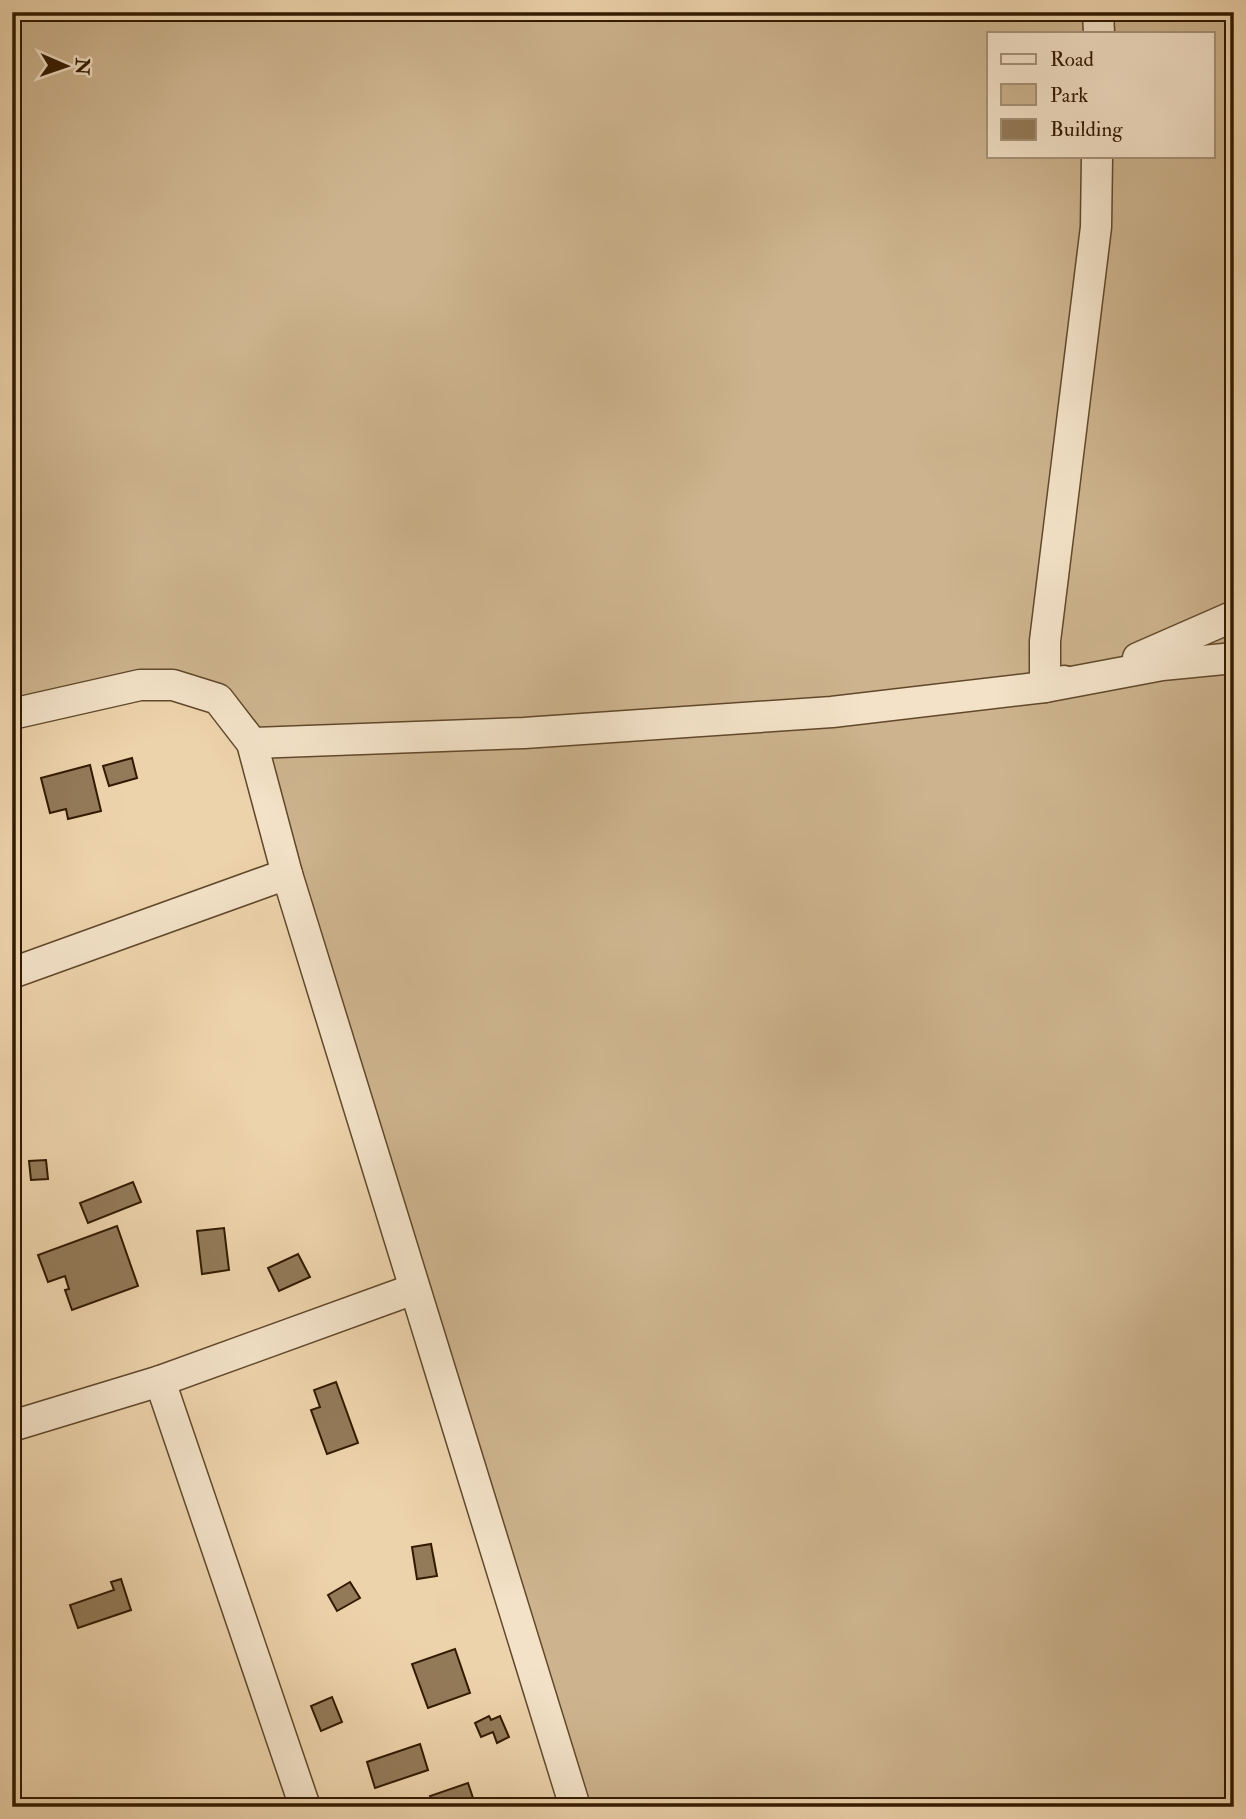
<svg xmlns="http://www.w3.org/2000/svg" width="1246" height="1819" viewBox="0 0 1246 1819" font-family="'IM FELL Double Pica',serif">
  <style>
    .green { fill: #cdb48e; stroke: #806747; stroke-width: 2; fill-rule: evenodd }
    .building { fill: #937a59; stroke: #321a00; stroke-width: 2 }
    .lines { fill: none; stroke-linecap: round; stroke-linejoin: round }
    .minor-casing { stroke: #61482b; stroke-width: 33 }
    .minor { stroke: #f3e2c8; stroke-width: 30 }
  </style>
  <rect width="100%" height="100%" fill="#edd3ab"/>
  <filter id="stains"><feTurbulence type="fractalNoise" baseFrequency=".00286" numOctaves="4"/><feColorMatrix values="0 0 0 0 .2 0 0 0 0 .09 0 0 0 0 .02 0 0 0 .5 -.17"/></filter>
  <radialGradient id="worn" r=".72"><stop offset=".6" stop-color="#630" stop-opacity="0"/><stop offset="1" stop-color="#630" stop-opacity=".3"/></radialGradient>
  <path class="green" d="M12 12H1234V1807H575L252 743 173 685 12 714ZM989 33H1213V156H989Z"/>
  <g class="building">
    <polygon points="132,758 137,778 109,786 103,766"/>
    <polygon points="90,765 101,811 68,819 66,809 50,813 41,778"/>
    <polygon points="46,1160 48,1179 31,1180 29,1161"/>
    <polygon points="133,1182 141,1202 88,1223 80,1203"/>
    <polygon points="117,1226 138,1286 72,1310 65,1290 69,1289 65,1276 48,1282 38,1255"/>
    <polygon points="224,1228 229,1270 202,1274 197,1231"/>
    <polygon points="298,1254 310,1277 279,1291 268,1268"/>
    <polygon points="336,1382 358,1443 327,1454 311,1410 320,1407 314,1390"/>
    <polygon points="431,1544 437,1576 417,1579 412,1547"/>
    <polygon points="121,1579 131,1610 78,1628 70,1605 114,1590 111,1582"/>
    <polygon points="350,1582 360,1598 337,1611 328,1595"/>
    <polygon points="455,1649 470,1693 428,1708 412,1664"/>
    <polygon points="332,1697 342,1722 321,1731 311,1706"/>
    <polygon points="489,1716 491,1720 500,1716 509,1737 497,1743 493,1732 481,1737 475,1723"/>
    <polygon points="420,1744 428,1770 375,1788 367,1762"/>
    <polygon points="468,1783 476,1807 434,1807 430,1796"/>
  </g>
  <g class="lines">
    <defs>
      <g id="minor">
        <polyline points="1098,12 1099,33"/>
        <polyline points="1138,658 1234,616"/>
        <polyline points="1064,681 1045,687 1045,641 1096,227 1097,156"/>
        <polyline points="12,714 140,685 173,685 218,699 252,743 287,874 575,1807"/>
        <polyline points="252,743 524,733 832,712 1045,687 1162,665 1234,658"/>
        <polyline points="12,973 287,874"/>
        <polyline points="160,1381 305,1807"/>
        <polyline points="12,1426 160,1381 414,1289"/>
      </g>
    </defs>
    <use href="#minor" class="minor-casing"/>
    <use href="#minor" class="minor"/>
  </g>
  <rect width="1246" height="1819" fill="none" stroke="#edd3ab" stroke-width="42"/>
  <rect x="14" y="14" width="1218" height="1791" fill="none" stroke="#321a00" stroke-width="3.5"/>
  <rect x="21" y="21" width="1204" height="1777" fill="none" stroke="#321a00" stroke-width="2"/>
  <rect x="987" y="32" width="228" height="126" fill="#f3e2c8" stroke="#a69278" stroke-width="2"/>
  <rect x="1001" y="54" width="35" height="10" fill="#f3e2c8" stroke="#a69278" stroke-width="2"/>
  <text x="1050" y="66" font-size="21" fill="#321a00">Road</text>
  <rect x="1001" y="84" width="35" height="21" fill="#cdb48e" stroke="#a69278" stroke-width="2"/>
  <text x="1050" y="102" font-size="21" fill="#321a00">Park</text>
  <rect x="1001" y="119" width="35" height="21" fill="#937a59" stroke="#a69278" stroke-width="2"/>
  <text x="1050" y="136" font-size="21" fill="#321a00">Building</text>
  <g transform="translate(66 66) rotate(92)" stroke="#f3e2c8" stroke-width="5" paint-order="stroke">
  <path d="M0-5L12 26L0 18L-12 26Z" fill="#321a00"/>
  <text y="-10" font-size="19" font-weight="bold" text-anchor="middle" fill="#321a00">N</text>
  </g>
  <rect width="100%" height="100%" filter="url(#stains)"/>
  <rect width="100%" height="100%" fill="url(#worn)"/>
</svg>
